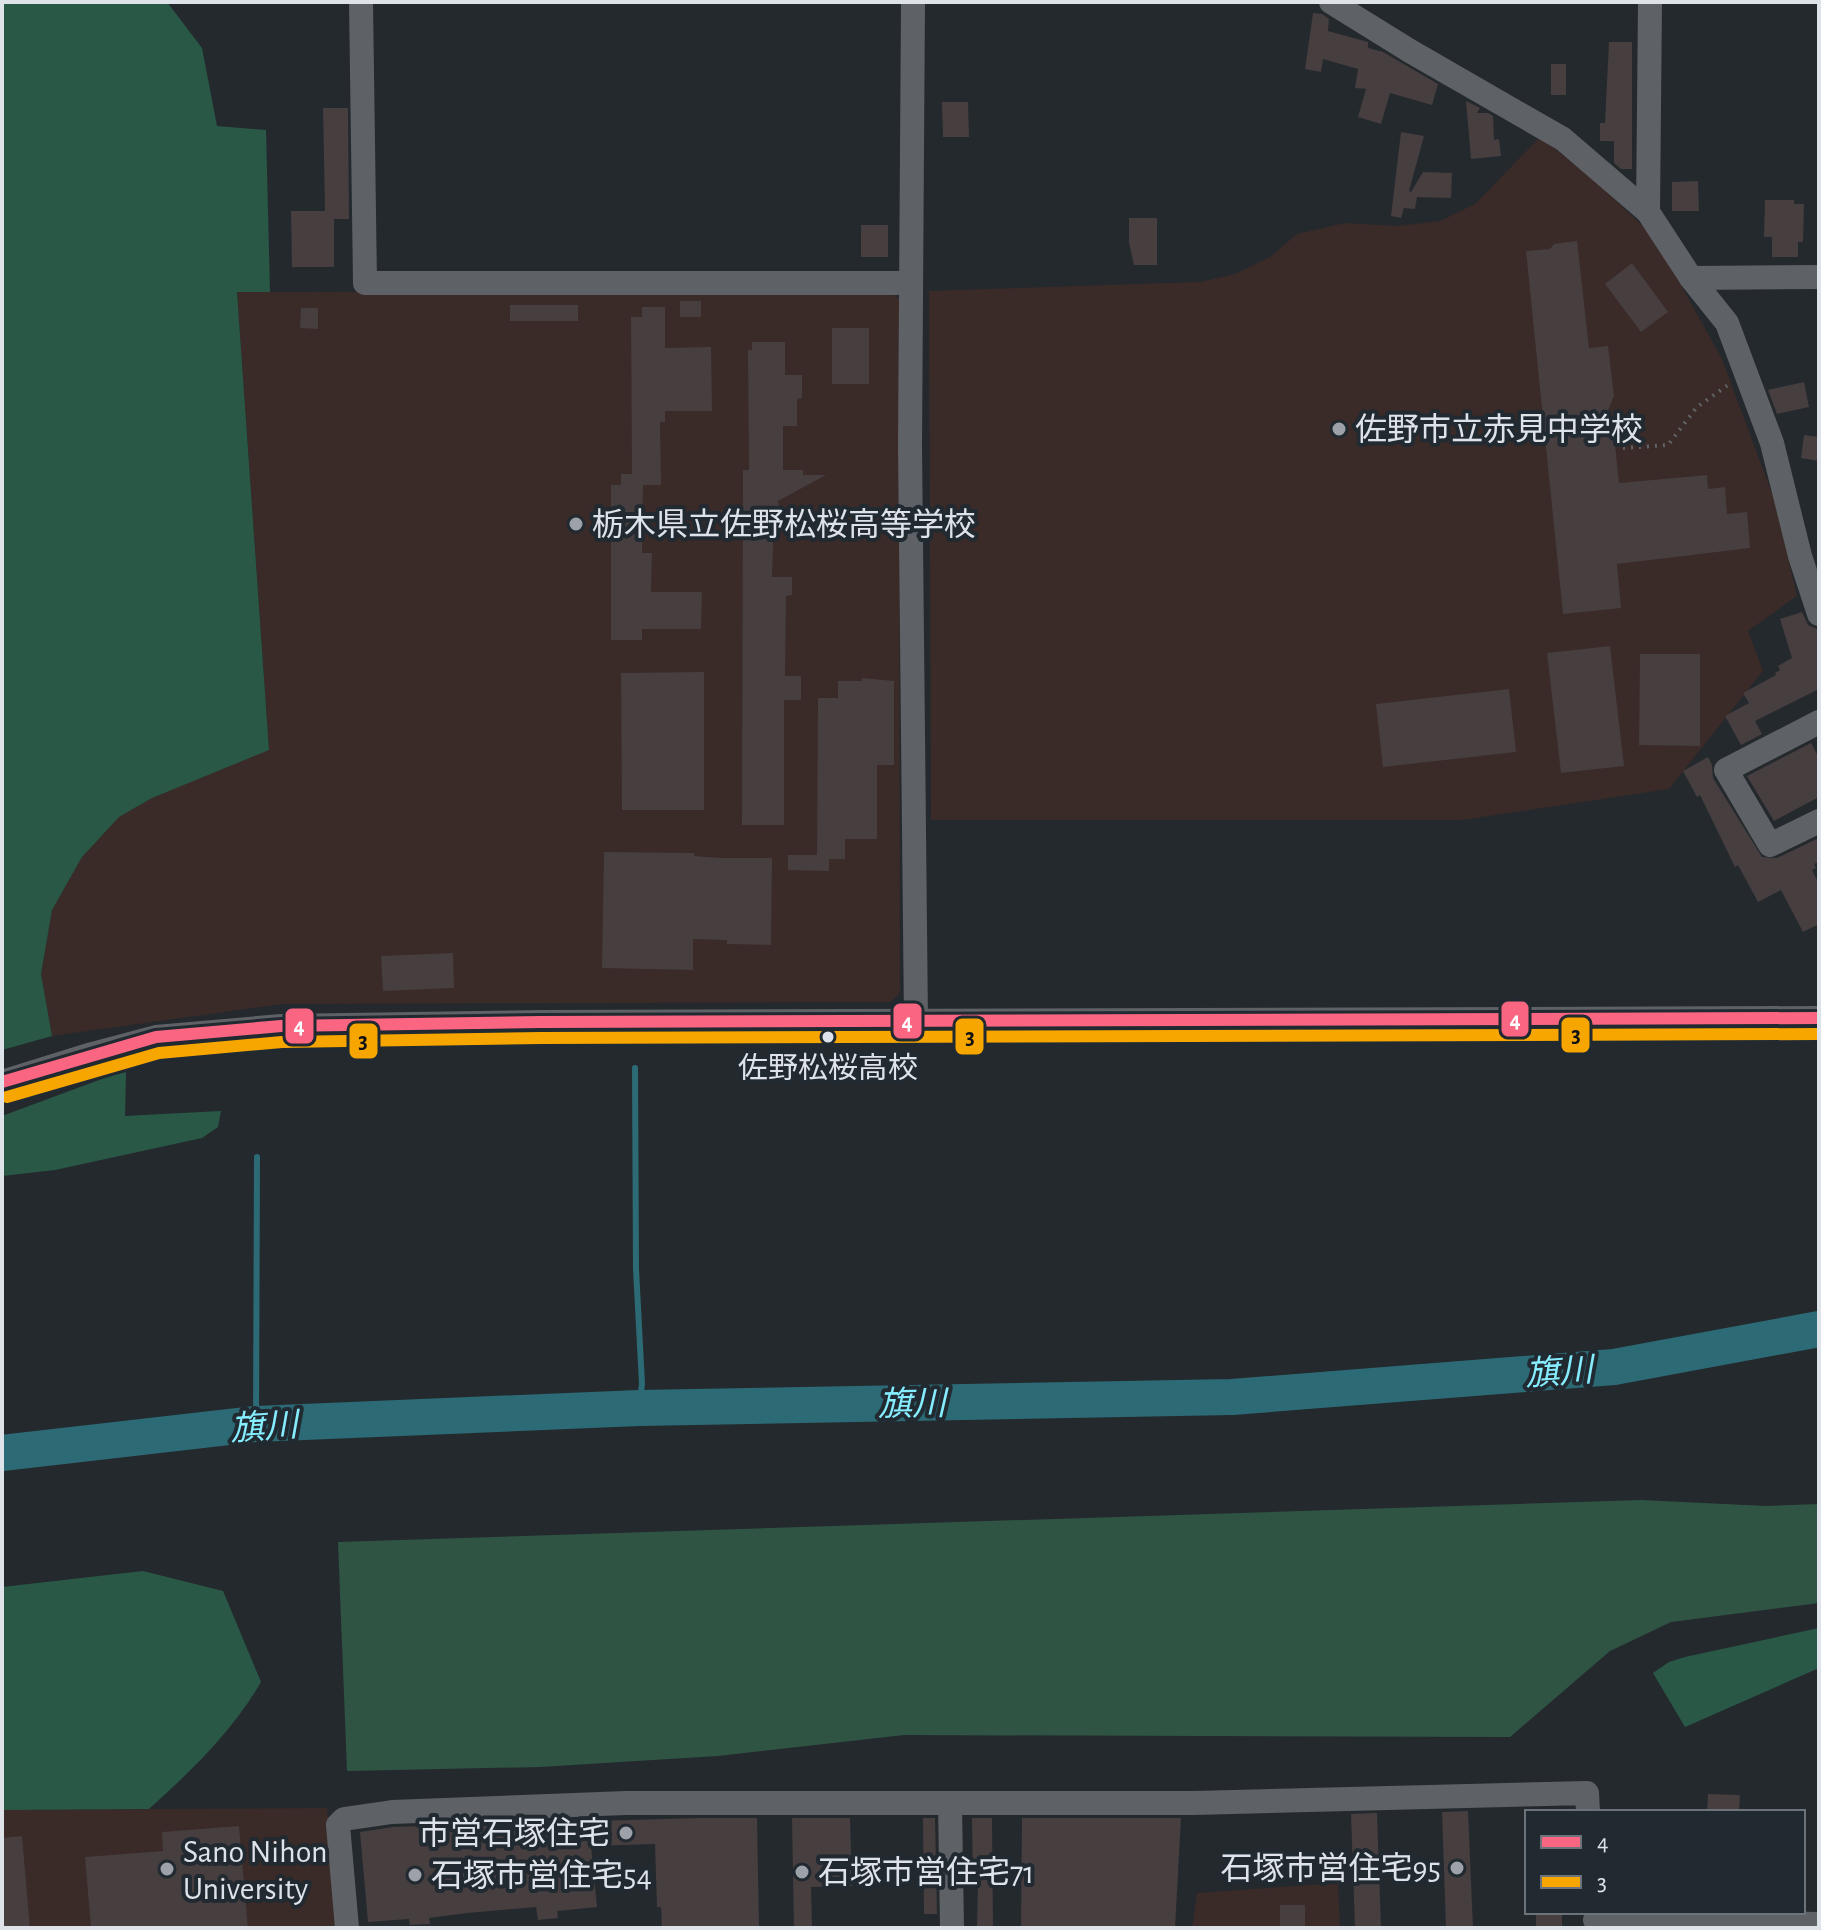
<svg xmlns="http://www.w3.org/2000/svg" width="1821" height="1930" viewBox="0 0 1821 1930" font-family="'Alegreya Sans','Noto Sans JP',sans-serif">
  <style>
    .education { fill: #3a2a28 }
    .green { fill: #2f5444 }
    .forest { fill: #295946 }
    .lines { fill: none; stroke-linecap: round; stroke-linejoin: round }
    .stream { stroke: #2c6b75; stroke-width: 6 }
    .river { stroke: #2c6b75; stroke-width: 36 }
    .building { fill: #463e3f }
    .path { stroke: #606366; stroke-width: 4; stroke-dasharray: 2 6; stroke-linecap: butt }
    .minor { stroke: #5e6165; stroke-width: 24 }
    .bus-1-casing { stroke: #212931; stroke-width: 18 }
    .bus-2-casing { stroke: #212931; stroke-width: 18 }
    .bus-1 { stroke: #fa6682; stroke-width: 12 }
    .bus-2 { stroke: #f7a600; stroke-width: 12 }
    .poi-dot { fill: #9da2a8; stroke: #212931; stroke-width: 3 }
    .bus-dot { fill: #dee3e9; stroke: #212931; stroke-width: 3 }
    .labels { text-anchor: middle; stroke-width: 8; stroke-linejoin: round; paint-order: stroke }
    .bus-label { font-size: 30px; fill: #dee3e9; stroke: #212931 }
    .poi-label { font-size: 32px; fill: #dee3e9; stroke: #212931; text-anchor: start }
    .water-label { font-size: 34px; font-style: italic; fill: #85edfe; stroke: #212931 }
    .line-badge { stroke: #212931; stroke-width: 3 }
    .badge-label { font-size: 22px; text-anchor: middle; font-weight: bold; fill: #fff }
    .pale-badge-label { font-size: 22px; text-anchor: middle; font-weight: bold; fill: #111 }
  </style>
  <rect width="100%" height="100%" fill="#24292e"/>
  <g class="education">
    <polygon points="1540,137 1594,180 1649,232 1682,287 1722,359 1774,499 1797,596 1748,631 1763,671 1669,789 1462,820 931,820 929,291 1200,282 1235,274 1270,257 1297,234 1345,223 1398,226 1440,221 1475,204"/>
    <polygon points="890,291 899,299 900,993 891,1002 282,1004 52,1036 41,974 52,910 82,857 119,817 152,798 269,749 237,292"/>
    <polygon points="327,1808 338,1928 2,1928 2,1810"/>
    <polygon points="1338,1883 1340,1928 1192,1928 1197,1893"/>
  </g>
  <polygon class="green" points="1641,1500 1766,1506 1819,1504 1819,1603 1671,1622 1610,1651 1510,1737 904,1735 718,1756 540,1767 347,1771 338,1542"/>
  <g class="forest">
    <polygon points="2,2 167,2 202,48 217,126 266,130 270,292 237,292 269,750 152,798 119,817 82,857 52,910 41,974 52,1036 2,1050"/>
    <polygon points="126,1070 125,1116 221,1111 218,1127 202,1138 55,1170 2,1176 2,1116"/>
    <path d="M143 1571 223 1591 261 1682C232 1732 192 1770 149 1809L2 1810V1587Z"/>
    <polygon points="1819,1628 1819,1668 1685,1727 1653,1673 1669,1662 1685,1657"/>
  </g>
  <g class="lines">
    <g class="stream">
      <polyline points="635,1068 636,1269 642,1384 639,1408"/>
      <polyline points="256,1424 257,1157"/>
    </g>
    <polyline class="river" points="2,1453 256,1424 639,1408 1232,1397 1614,1367 1819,1329"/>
  </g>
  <g class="building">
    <polygon points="1313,13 1322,14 1329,19 1328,31 1368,42 1368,48 1383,52 1438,84 1432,105 1390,93 1381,124 1358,117 1366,89 1355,88 1358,69 1323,59 1321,72 1305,69"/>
    <polygon points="1609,42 1632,42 1632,169 1621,169 1614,163 1614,141 1600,141 1600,123 1605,123"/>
    <rect x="1551" y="64" width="15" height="31"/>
    <polygon points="1466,101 1480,108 1477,113 1488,113 1493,116 1494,140 1499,139 1501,156 1471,159"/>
    <polygon points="942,102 968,102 969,137 943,137"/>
    <polygon points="323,108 348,108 349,219 334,219 334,267 292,267 291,211 325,211"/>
    <polygon points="1401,132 1424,136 1409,191 1411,192 1423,172 1452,173 1451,198 1417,197 1415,209 1404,208 1401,218 1391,216"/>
    <polygon points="1698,181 1699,211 1672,211 1672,182"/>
    <polygon points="1765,200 1794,200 1794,204 1804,204 1803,242 1798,242 1798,257 1772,257 1772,237 1764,237"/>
    <polygon points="1129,218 1157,218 1157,265 1134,265 1129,243"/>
    <rect x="861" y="225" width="27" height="32"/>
    <polygon points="1577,241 1589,348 1608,346 1614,396 1597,437 1614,435 1619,483 1707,475 1708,489 1725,487 1727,514 1747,512 1750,548 1617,564 1621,608 1563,614 1526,251 1550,249 1554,244"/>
    <polygon points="1632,263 1668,312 1641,332 1605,284"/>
    <rect x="680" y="301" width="21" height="16"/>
    <rect x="510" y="305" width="68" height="16"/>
    <polygon points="642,307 665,307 665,348 711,347 712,411 665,411 665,422 660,422 661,485 643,485 642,553 652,553 651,592 702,592 701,629 642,629 642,640 611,640 611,485 621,485 621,474 632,474 631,317 642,317"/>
    <polygon points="301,308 318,308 318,329 300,328"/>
    <rect x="832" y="328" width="37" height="56"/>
    <polygon points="752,342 785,342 785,375 802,375 802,398 797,399 797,426 783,426 783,470 803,470 803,475 826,475 778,501 780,510 774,510 772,577 792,577 792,595 786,596 785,676 801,676 801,700 784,700 784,825 742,825 743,470 749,470 748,350 752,350"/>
    <polygon points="1804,382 1809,407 1777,414 1768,390"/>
    <polygon points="1804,435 1819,437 1819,461 1801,458"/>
    <polygon points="1802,612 1808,625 1817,629 1819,633 1819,689 1755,721 1762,734 1741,745 1725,716 1749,703 1743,693 1776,675 1775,673 1780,670 1778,666 1792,658 1780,619"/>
    <polygon points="1610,646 1624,766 1561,773 1547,653"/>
    <polygon points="1640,654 1700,654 1700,746 1639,745"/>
    <polygon points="704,672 704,810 622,810 621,673"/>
    <polygon points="862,678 894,681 894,765 877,765 877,839 845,839 845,859 829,859 829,871 788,870 788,855 817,855 818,698 838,698 838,681 862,681"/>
    <polygon points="1509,689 1516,752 1383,767 1376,704"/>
    <polygon points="1811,743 1819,758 1819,797 1774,821 1747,776"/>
    <polygon points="1708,757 1712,765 1713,778 1762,857 1777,858 1819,838 1819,862 1814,864 1816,868 1812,870 1819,884 1819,924 1803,932 1781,890 1758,902 1738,865 1735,867 1700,795 1697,797 1683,771"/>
    <polygon points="604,852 694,853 694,856 721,858 772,858 771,945 727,944 727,940 693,939 693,970 602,968"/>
    <polygon points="453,953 454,988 383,991 381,956"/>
    <polygon points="1708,1794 1740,1795 1739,1812 1707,1812"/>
    <polygon points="1468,1811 1473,1928 1446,1928 1442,1812"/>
    <polygon points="1377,1813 1381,1928 1355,1928 1351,1814"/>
    <polygon points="699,1818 757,1818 759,1928 662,1928 661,1907 657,1907 655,1844 591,1846 597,1907 557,1911 558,1918 538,1920 536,1907 467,1913 429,1918 430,1924 410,1925 409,1919 368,1922 360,1832 393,1827"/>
    <polygon points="792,1818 850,1818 852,1886 811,1887 812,1927 794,1928"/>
    <polygon points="923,1818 935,1818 937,1914 924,1914"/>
    <polygon points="972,1818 992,1818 993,1928 977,1928 978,1884 973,1884"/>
    <polygon points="1022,1818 1181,1818 1175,1928 1021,1928"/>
    <polygon points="239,1826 248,1928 91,1928 85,1857 163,1851 162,1832"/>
    <polygon points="22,1836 30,1928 2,1928 2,1838"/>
    <rect x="1280" y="1905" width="25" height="23"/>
    <rect x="1536" y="1912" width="26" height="16"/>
  </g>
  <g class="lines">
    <polyline class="path" points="1623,448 1668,445 1697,407 1728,385"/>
    <g class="minor">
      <polyline points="361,2 365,283 910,283"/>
      <polyline points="913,2 910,445 916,1022"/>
      <polyline points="1331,2 1410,51 1563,139 1648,212 1691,278 1727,323 1772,443 1800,556 1819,614"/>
      <polyline points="1648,212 1650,2"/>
      <polyline points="1691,278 1819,277"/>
      <polyline points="1819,722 1726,770 1770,845 1819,821"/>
      <polyline points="2,1082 92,1054 156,1037 281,1026 541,1022 1819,1018"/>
      <polyline points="950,1803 952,1928"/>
      <polyline points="1595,1920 1819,1924"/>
      <polyline points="347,1928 338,1825 344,1819 392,1812 626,1803 1194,1803 1587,1793 1588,1812"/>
    </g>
    <defs>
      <polyline id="bus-1" points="2,1082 156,1037 281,1026 541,1022 1819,1018"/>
      <polyline id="bus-2" points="7,1097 159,1053 282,1042 541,1038 1819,1034"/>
    </defs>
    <use href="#bus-1" class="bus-1-casing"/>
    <use href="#bus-2" class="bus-2-casing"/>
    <use href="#bus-1" class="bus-1"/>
    <use href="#bus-2" class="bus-2"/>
  </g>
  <g class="poi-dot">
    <circle cx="1339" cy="429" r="8"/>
    <circle cx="576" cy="524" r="8"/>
    <circle cx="626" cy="1833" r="8"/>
    <circle cx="1457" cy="1868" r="8"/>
    <circle cx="167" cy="1869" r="8"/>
    <circle cx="802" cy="1872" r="8"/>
    <circle cx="415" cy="1875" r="8"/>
  </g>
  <circle class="bus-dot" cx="828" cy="1037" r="7"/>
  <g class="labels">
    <g class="bus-label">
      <text x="828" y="1078">佐野松桜高校</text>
    </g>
    <g class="poi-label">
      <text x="1355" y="440">佐野市立赤見中学校</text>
      <text x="592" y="535">栃木県立佐野松桜高等学校</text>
      <text x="610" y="1844" text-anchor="end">市営石塚住宅</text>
      <text x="183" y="1862">Sano Nihon<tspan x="183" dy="37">University</tspan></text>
      <text x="1441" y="1879" text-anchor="end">石塚市営住宅95</text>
      <text x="818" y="1883">石塚市営住宅71</text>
      <text x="431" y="1886">石塚市営住宅54</text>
    </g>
    <g class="water-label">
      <text transform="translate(1559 1371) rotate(-4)" y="12">旗川</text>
      <text transform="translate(912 1403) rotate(-1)" y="12">旗川</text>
      <text transform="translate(264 1426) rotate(-4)" y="12">旗川</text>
    </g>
  </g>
  <g class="line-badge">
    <rect x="1500" y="1000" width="30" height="38" rx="8" fill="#fa6682"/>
    <rect x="892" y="1002" width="31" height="38" rx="8" fill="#fa6682"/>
    <rect x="284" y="1007" width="31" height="38" rx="8" fill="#fa6682"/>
    <rect x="1560" y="1016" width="31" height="38" rx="8" fill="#f7a600"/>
    <rect x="954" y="1017" width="31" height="39" rx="8" fill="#f7a600"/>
    <rect x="348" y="1022" width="31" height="38" rx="8" fill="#f7a600"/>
  </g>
  <g class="badge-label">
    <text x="1515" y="1027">4</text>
    <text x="907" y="1029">4</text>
    <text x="299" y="1033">4</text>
  </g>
  <g class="pale-badge-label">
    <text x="1576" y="1042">3</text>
    <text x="970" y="1044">3</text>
    <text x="363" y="1048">3</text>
  </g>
  <rect width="1821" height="1930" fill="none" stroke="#dee3e9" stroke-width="8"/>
  <rect x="1525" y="1810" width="280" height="104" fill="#212931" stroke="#6d737b" stroke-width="2"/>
  <rect x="1541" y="1836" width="40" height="12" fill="#fa6682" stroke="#6d737b" stroke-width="2"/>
  <text x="1597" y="1850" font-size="24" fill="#dee3e9">4</text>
  <rect x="1541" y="1876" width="40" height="12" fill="#f7a600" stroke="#6d737b" stroke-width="2"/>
  <text x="1597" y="1890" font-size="24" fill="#dee3e9">3</text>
</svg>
